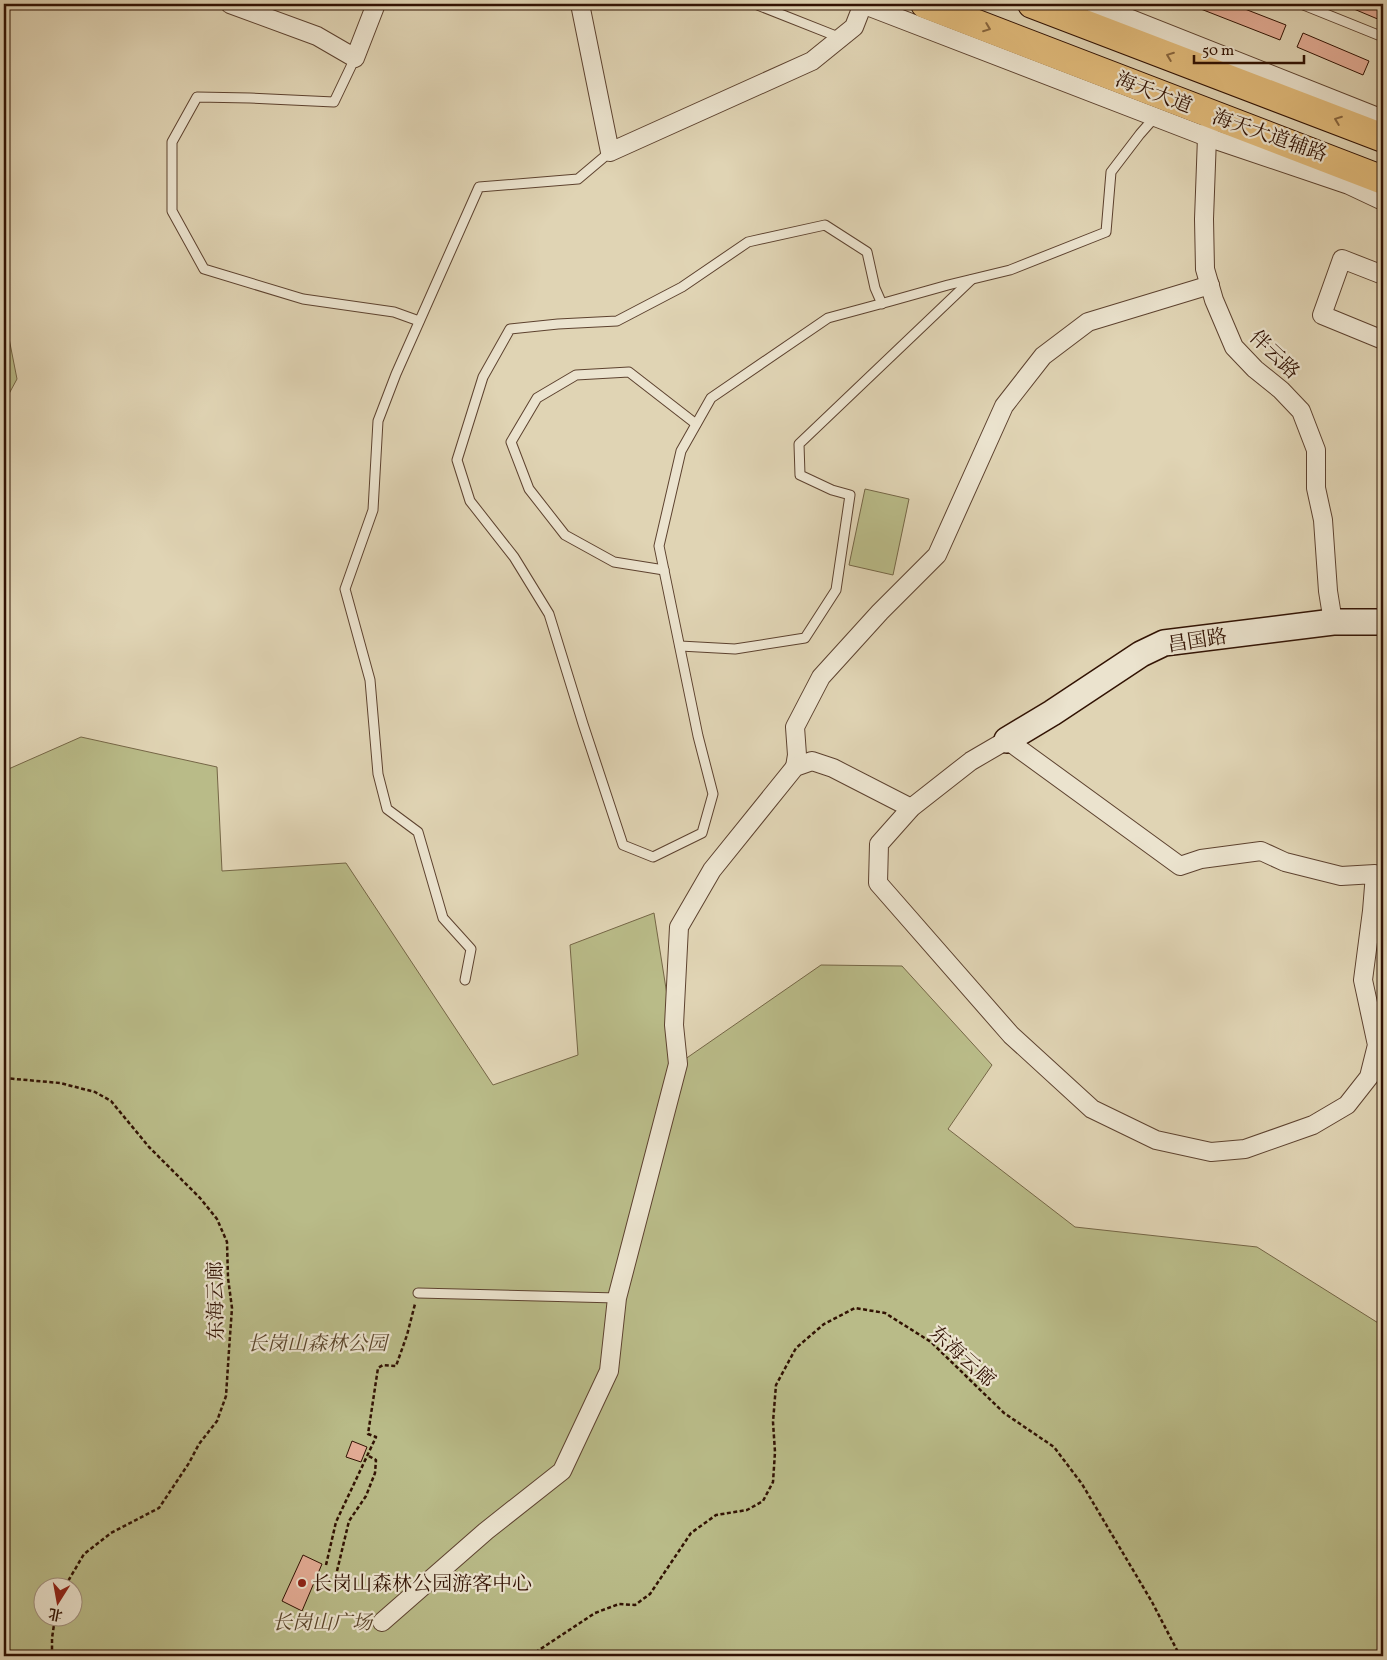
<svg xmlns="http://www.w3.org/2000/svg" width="1387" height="1660" viewBox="0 0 1387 1660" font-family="Vollkorn,'Noto Serif SC',serif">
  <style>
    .green { fill: #b9bb88; stroke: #756646; fill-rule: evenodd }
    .building { fill: #e3ac95; stroke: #311203 }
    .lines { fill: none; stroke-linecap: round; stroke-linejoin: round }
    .lane-casing { stroke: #5d422f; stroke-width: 11 }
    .street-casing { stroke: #5d422f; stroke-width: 20 }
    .secondary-casing { stroke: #311203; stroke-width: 28 }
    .primary-casing { stroke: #311203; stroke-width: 30 }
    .path { stroke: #311203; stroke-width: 2.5; stroke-dasharray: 4 2.5; stroke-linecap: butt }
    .lane { stroke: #ebe3ce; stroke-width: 9 }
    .street { stroke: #ebe3ce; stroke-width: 18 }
    .secondary { stroke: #ebe3ce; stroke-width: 25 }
    .primary { stroke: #e0ba7a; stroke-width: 28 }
    .oneway { stroke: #88663e }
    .poi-dot { fill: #8f2418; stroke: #ebe3ce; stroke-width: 2 }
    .labels { text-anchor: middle; stroke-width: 4.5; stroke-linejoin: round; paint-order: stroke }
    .street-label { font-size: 20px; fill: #311203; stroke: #ebe3ce }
    .park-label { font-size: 20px; font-style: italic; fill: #5a452b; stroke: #ebe3ce }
    .poi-label { font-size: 20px; fill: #311203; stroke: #ebe3ce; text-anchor: start }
  </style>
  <rect width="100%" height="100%" fill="#e0d4b4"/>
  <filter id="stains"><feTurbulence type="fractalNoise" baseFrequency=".004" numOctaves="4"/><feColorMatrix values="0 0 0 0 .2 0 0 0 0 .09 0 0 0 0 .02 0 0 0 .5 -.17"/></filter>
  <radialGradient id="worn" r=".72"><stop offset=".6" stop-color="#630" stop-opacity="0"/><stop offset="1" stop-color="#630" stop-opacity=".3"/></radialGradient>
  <g class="green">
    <polygon points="4,313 17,379 4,403"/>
    <polygon points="865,489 909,499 893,575 849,565"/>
    <path d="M81 737 217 767 222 871 346 863 493 1085 578 1055 570 945 654 913 678 1064 821 965 902 966 992 1065 948 1129 1075 1227 1257 1247 1383 1326V1656H4V771ZM42 1588H72V1618H42Z"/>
  </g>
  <g class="building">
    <polygon points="1188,4 1232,4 1286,25 1280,40"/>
    <polygon points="1342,4 1383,4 1383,12 1380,20"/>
    <polygon points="1303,33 1369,61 1363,75 1297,47"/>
    <polygon points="352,1441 367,1447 361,1462 346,1457"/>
    <polygon points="303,1555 322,1564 302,1611 282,1601"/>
  </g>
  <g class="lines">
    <defs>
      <g id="lane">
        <polyline points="755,4 841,38"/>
        <polyline points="1301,4 1383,37"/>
        <polyline points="355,58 334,102 250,98 197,97 172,142 172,211 204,269 303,299 394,312 419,321"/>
        <polyline points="882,304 875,288 867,252 825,225 748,242 682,287 617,321 558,324 510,329 483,377 457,460 470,501 514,557 549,614 583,724 623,845 653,857 702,833 713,794 698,736 659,546 681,451 711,398 828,318 891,301 948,285 1010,270 1106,232 1111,172 1140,134 1155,117"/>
        <polyline points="664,570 614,562 565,535 529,489 511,442 537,398 576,375 629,372 696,424"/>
        <polyline points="680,646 735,649 805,638 836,590 850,495 832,490 800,475 799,444 971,280"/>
        <polyline points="465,980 471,949 443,918 418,832 387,809 378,774 370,680 345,589 373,510 378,421 396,374 479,187 578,179 610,152"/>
        <polyline points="418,1293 617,1298"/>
      </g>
      <g id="street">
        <polyline points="230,4 317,36 355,58 376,4"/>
        <polyline points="580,4 610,152 812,61 854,27 863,4"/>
        <polyline points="862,4 1207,137 1349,185 1383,201"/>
        <polyline points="1093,4 1383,119"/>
        <polyline points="1210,128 1207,137 1204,219 1205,269 1214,300 1234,347 1255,369 1281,390 1301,411 1316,450 1316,488 1323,520 1328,591 1333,622"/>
        <polyline points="1383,275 1342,259 1322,315 1383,340"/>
        <polygon points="1007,740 1180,866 1201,859 1261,851 1285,862 1341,876 1375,874 1372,911 1363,980 1377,1045 1369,1077 1347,1105 1313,1125 1245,1149 1211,1152 1156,1140 1092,1109 1011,1035 878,883 879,844 911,808 971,761"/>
        <polyline points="795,767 797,755 795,727 821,677 880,612 937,555 1004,406 1043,356 1088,322 1210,285"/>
        <polyline points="382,1622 486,1531 562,1471 609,1371 617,1298 678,1064 674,1025 679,927 712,870 795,767 812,761 833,768 911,808"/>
      </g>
      <polyline id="secondary" points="1007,740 1052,713 1141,654 1164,643 1333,622 1383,622"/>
      <g id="primary">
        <polyline points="925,4 1383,180"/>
        <polyline points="1032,4 1383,138"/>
      </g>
    </defs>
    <use href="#lane" class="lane-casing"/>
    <use href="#street" class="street-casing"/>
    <use href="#secondary" class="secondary-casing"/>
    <use href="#primary" class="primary-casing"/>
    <g class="path">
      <polyline points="4,1078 60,1083 95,1092 111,1101 149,1147 200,1198 217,1219 227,1242 228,1278 232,1308 229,1350 226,1396 217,1421 199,1444 189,1463 159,1508 111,1533 84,1554 64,1588"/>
      <polyline points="326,1565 336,1522 376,1437 368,1434 378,1368 383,1365 396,1366 407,1335 415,1304"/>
      <polyline points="337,1571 349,1521 366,1496 375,1473 376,1460 367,1455"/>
      <polyline points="52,1656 52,1638 55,1618"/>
      <polyline points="530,1656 595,1613 619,1604 635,1605 650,1594 691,1533 716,1515 747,1510 763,1501 773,1482 775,1452 773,1422 776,1385 796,1348 824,1324 855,1308 885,1313 931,1342 1004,1413 1054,1447 1082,1484 1152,1602 1180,1656"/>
    </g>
    <use href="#lane" class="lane"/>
    <use href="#street" class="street"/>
    <use href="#secondary" class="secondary"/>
    <use href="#primary" class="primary"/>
  </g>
  <defs><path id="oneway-chevron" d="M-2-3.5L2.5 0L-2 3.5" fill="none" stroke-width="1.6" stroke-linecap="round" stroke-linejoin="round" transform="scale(1.25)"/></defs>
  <g class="oneway">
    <use href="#oneway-chevron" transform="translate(987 28) rotate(21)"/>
    <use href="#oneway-chevron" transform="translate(1170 56) rotate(-159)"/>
    <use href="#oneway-chevron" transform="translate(1338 120) rotate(-159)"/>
  </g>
  <circle class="poi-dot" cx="302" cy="1583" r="5"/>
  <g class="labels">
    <g class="street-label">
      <text transform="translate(1154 92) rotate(21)" y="7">海天大道</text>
      <text transform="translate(1270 135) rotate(19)" y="7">海天大道辅路</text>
      <text transform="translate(1275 354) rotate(44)" y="7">伴云路</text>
      <text transform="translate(1197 640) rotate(-9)" y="7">昌国路</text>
      <text transform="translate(215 1301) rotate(-91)" y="7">东海云廊</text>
      <text transform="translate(963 1356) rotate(42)" y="7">东海云廊</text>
    </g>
    <g class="park-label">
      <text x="317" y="1350">长岗山森林公园</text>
      <text x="322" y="1629">长岗山广场</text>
    </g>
    <g class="poi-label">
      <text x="312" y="1590">长岗山森林公园游客中心</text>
    </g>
  </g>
  <rect width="1387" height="1660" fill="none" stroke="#e0d4b4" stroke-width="20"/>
  <rect x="5" y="5" width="1377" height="1650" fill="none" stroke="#311203" stroke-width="2.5"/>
  <rect x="10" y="10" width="1367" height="1640" fill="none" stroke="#311203"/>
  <g transform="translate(58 1602) rotate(191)"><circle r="24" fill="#ebe3ce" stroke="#a18f7d"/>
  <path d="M0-4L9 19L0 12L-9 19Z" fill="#8f2418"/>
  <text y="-8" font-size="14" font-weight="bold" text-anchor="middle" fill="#311203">北</text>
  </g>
  <path d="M1194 55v8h110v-8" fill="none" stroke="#311203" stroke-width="2.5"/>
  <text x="1202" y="55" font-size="15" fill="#311203" stroke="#ebe3ce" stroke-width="4" paint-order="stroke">50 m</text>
  <rect width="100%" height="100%" filter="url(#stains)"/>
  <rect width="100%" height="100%" fill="url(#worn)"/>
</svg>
